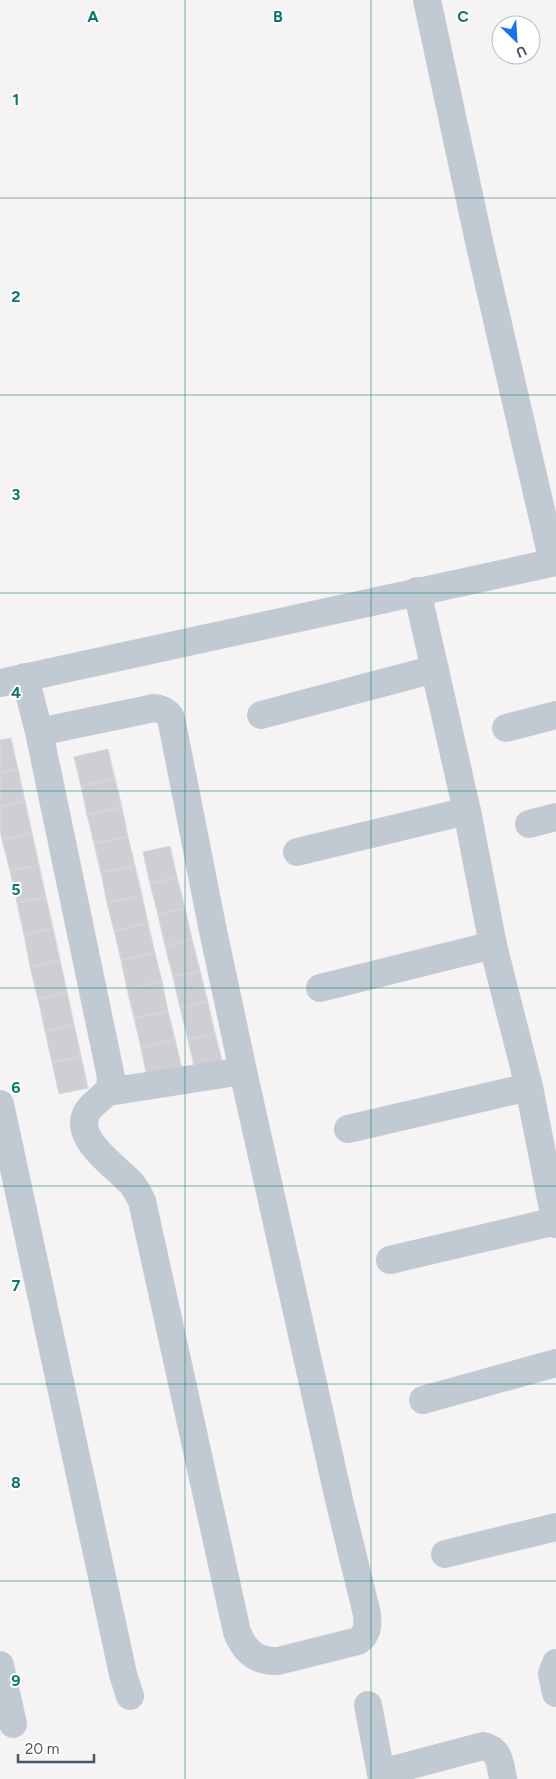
<svg xmlns="http://www.w3.org/2000/svg" width="556" height="1779" viewBox="0 0 556 1779" font-family="Figtree,sans-serif">
  <style>
    .building { fill: #cdcfd5; stroke: #d7d9de }
    .lines { fill: none; stroke-linecap: round; stroke-linejoin: round }
    .street { stroke: #c1cad2; stroke-width: 28 }
    .grid { fill: none; stroke: #0f766e; stroke-width: 1; stroke-opacity: 0.55 }
    .grid-label { font-size: 16px; text-anchor: middle; font-weight: bold; fill: #0f766e; stroke: #fff; stroke-width: 4; stroke-linejoin: round; paint-order: stroke }
  </style>
  <rect width="100%" height="100%" fill="#f5f3f3"/>
  <g class="building">
    <polygon points="11,738 18,769 0,773 0,740"/>
    <polygon points="108,749 115,779 81,786 74,757"/>
    <polygon points="18,769 25,801 0,807 0,773"/>
    <polygon points="115,779 122,807 87,815 81,786"/>
    <polygon points="25,801 32,833 2,840 0,829 0,807"/>
    <polygon points="122,807 128,837 94,844 87,815"/>
    <polygon points="32,833 39,865 10,871 2,840"/>
    <polygon points="128,837 135,866 101,873 94,844"/>
    <polygon points="170,846 177,877 150,884 143,852"/>
    <polygon points="39,865 46,897 17,903 10,871"/>
    <polygon points="135,866 142,895 107,903 101,873"/>
    <polygon points="177,877 185,908 158,915 150,884"/>
    <polygon points="142,895 148,923 114,931 107,903"/>
    <polygon points="46,897 53,928 24,935 17,903"/>
    <polygon points="185,908 192,939 165,946 158,915"/>
    <polygon points="148,923 155,953 121,960 114,931"/>
    <polygon points="53,928 60,960 30,967 24,935"/>
    <polygon points="192,939 200,971 173,977 165,946"/>
    <polygon points="155,953 162,981 127,989 121,960"/>
    <polygon points="60,960 67,992 38,999 30,967"/>
    <polygon points="200,971 208,1002 180,1008 173,977"/>
    <polygon points="162,981 168,1011 134,1018 127,989"/>
    <polygon points="67,992 74,1024 45,1031 38,999"/>
    <polygon points="208,1002 215,1033 188,1040 180,1008"/>
    <polygon points="168,1011 175,1039 141,1048 134,1018"/>
    <polygon points="74,1024 81,1056 52,1063 45,1031"/>
    <polygon points="215,1033 223,1064 195,1070 188,1040"/>
    <polygon points="175,1039 182,1069 147,1077 141,1048"/>
    <polygon points="81,1056 88,1088 59,1094 52,1063"/>
  </g>
  <g class="lines">
    <g class="street">
      <polyline points="427,0 480,246 553,562"/>
      <polyline points="417,591 467,811 493,945 529,1087 556,1224"/>
      <path d="M25 677 39 732 111 1077 110 1088C104 1098 91 1103 86 1114 74 1140 118 1168 132 1184 136 1189 139 1195 142 1201L237 1632C245 1652 257 1662 278 1661L358 1641C368 1634 368 1625 367 1614L340 1504 243 1071 212 926 171 718C167 711 162 709 154 708L39 732"/>
      <polyline points="0,683 556,562"/>
      <polyline points="261,715 435,669"/>
      <polyline points="506,728 556,715"/>
      <polyline points="529,824 556,817"/>
      <polyline points="297,852 467,811"/>
      <polyline points="320,988 493,945"/>
      <polyline points="108,1092 243,1071"/>
      <polyline points="0,1104 123,1674 130,1696"/>
      <polyline points="348,1129 529,1087"/>
      <polyline points="390,1260 556,1221"/>
      <polyline points="423,1400 556,1363"/>
      <polyline points="445,1554 556,1527"/>
      <polyline points="556,1663 552,1674 556,1693"/>
      <polyline points="0,1665 13,1724"/>
      <polyline points="368,1705 382,1779"/>
      <path d="M381 1773 483 1746C500 1749 500 1764 503 1779"/>
    </g>
  </g>
  <path class="grid" d="M185 0V1779M371 0V1779M0 198H556M0 395H556M0 593H556M0 791H556M0 988H556M0 1186H556M0 1384H556M0 1581H556"/>
  <g class="grid-label">
    <text x="93" y="22">A</text>
    <text x="278" y="22">B</text>
    <text x="463" y="22">C</text>
    <text x="16" y="105">1</text>
    <text x="16" y="302">2</text>
    <text x="16" y="500">3</text>
    <text x="16" y="698">4</text>
    <text x="16" y="895">5</text>
    <text x="16" y="1093">6</text>
    <text x="16" y="1291">7</text>
    <text x="16" y="1488">8</text>
    <text x="16" y="1686">9</text>
  </g>
  <g transform="translate(516 40) rotate(155)"><circle r="24" fill="#ffffff" stroke="#b7bbc0"/>
  <path d="M0-4L9 19L0 12L-9 19Z" fill="#1a73e8"/>
  <text y="-8" font-size="14" font-weight="bold" text-anchor="middle" fill="#4a5661">U</text>
  </g>
  <path d="M18 1754v8h76v-8" fill="none" stroke="#4a5661" stroke-width="2.5"/>
  <text x="25" y="1754" font-size="15" fill="#4a5661" stroke="#ffffff" stroke-width="4" paint-order="stroke">20 m</text>
</svg>
